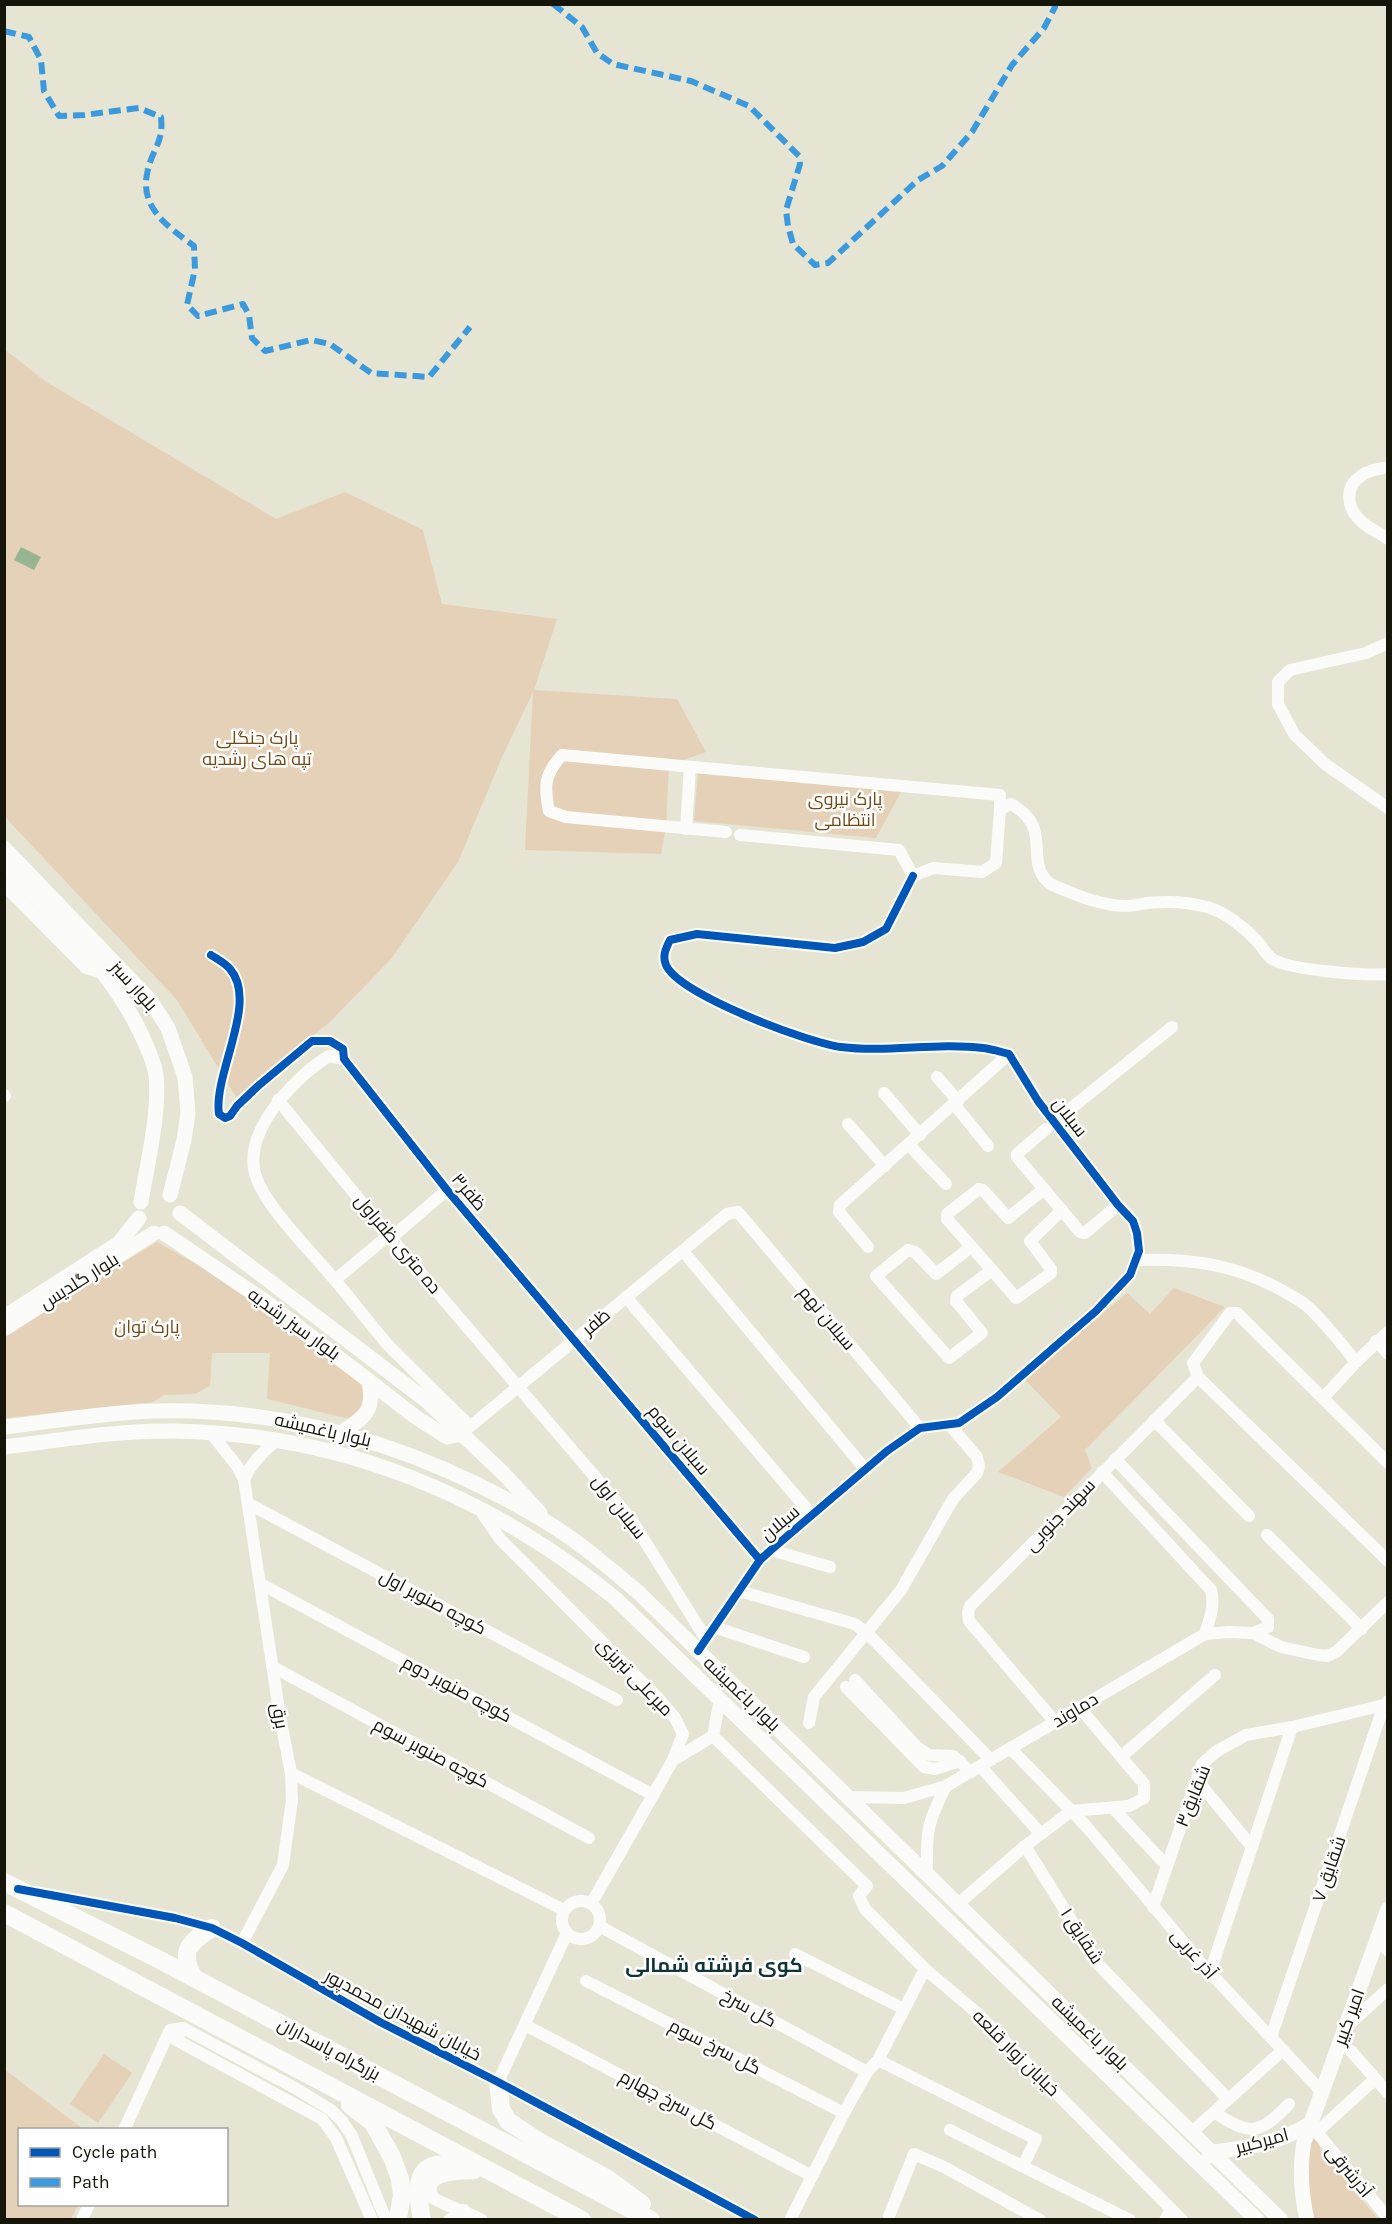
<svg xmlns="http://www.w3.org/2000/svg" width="1392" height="2224" viewBox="0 0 1392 2224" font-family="Karla,Cairo,sans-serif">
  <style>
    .green { fill: #e4d1b7 }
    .water { fill: #97b591 }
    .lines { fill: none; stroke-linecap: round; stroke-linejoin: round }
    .minor { stroke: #fbfbf9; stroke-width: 12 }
    .major { stroke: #fbfbf9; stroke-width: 15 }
    .highway { stroke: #fbfbf9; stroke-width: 18 }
    .quiet { stroke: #3b9ade; stroke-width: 6; stroke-dasharray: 12 6; stroke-linecap: butt }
    .cycleway-casing { stroke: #fff; stroke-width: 11 }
    .cycleway { stroke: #0057b8; stroke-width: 8 }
    .labels { text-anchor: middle; stroke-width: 5; stroke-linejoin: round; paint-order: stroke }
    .park-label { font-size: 18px; fill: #754814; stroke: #fff }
    .street-label { font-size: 18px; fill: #16150a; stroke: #fff }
    .neighbourhood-label { font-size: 20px; font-weight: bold; fill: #113437; stroke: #fff }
  </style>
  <rect width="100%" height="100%" fill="#e6e5d4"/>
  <g class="green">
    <polygon points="4,349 45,381 276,519 345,492 423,530 442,604 557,619 534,690 677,699 706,752 669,765 666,827 661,854 525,850 533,692 502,757 458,862 391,959 330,1022 236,1097 177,1000 5,817"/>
    <polygon points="698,772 902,790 876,838 694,821"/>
    <polygon points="157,1242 223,1279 360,1381 364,1391 364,1407 349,1419 267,1399 270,1353 212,1353 210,1386 195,1394 164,1395 153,1402 5,1418 4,1335"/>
    <polygon points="1174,1288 1225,1307 1085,1450 1092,1468 1064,1497 998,1472 1061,1417 1024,1379 1127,1293 1150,1314"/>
    <polygon points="104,2054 132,2073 98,2123 70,2104"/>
    <polygon points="5,2070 83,2129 20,2130 20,2204 78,2205 71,2219 5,2219"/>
    <polygon points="1314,2135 1322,2152 1378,2219 1313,2219 1304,2168"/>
  </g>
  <polygon class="water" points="21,547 41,557 34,570 14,560"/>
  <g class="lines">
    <g class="minor">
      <path d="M1388 467C1379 469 1368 470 1361 476 1344 487 1347 508 1360 520 1367 528 1379 532 1388 539"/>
      <polyline points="1388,643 1366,653 1290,670 1278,682 1278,704 1294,734 1325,764 1388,808"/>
      <polyline points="686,829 690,767"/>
      <path d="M726 832 566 817 549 811C544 786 544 775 562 755L1000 795V809"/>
      <polyline points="740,835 899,850 913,876"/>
      <path d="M913 876 933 868 982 872 996 863 1000 809 1011 804C1054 828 1024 860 1048 882 1053 886 1062 889 1069 892 1086 899 1106 906 1126 906 1133 906 1141 904 1148 903 1168 901 1188 902 1207 907 1225 912 1244 927 1256 940 1261 945 1265 953 1271 958 1285 970 1367 976 1388 974"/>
      <polyline points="4,885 86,968 105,974"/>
      <path d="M211 955C217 959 225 963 230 969 259 1002 213 1074 219 1114L225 1118 230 1116 237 1106 258 1086 312 1041H330L343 1049 344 1059 447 1190 760 1560"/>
      <path d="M344 1059 329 1056C296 1076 247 1127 254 1169 259 1200 307 1247 328 1272 349 1296 368 1322 389 1346 416 1373 443 1400 470 1426"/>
      <polyline points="937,1077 958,1101"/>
      <polyline points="884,1093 920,1135"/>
      <polyline points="4,1095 5,1096"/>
      <polyline points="278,1100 391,1238 631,1519 706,1639"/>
      <polyline points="954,1104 988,1146"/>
      <polyline points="1054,1122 1172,1027"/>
      <polyline points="848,1124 885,1166"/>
      <polyline points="1046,1129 1017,1154 1017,1157 1080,1232 1085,1233 1118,1205"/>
      <polyline points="909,1145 946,1184"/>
      <polyline points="391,1238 447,1190"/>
      <polyline points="868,1247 839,1212 840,1205 1009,1054"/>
      <polyline points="971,1247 936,1274 915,1252 908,1250 876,1276 949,1358 982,1333 956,1301 957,1296 992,1270 1016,1298 1051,1273 1051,1269 1030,1241 1062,1210"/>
      <polyline points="683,1251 866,1470"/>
      <path d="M1136 1260C1190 1258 1235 1264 1283 1291 1291 1296 1300 1300 1307 1306 1325 1322 1340 1342 1356 1362"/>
      <polyline points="992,1270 947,1219 947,1214 979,1189 983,1190 1008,1218 1044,1189"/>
      <polyline points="335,1280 389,1235"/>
      <polyline points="626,1297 812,1515"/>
      <polyline points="1376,1341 1388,1354"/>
      <polyline points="1323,1398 1356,1362 1388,1332"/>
      <polyline points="1154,1420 1249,1516"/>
      <polyline points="211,1433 237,1466 244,1479 280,1717 291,1773 292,1800 283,1865 242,1943"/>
      <polyline points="461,1434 727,1214 738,1212 920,1428"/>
      <polyline points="1115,1459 1268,1619 1268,1627 1253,1633"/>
      <polyline points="1388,1463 1237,1313 1230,1313 1193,1363 1198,1377 1388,1561"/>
      <path d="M1102 1472 1211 1590C1215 1606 1210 1618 1205 1634"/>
      <path d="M244 1479C252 1462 263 1452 277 1440"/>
      <polyline points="249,1504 617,1700"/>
      <polyline points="480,1510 500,1539 658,1698 675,1718 683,1734 673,1760 591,1904"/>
      <polyline points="1267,1535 1362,1629"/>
      <polyline points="771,1550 830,1567"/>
      <polyline points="261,1584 653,1795"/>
      <polyline points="739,1591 855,1624 870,1636 991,1760"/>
      <polyline points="714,1627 804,1657"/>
      <path d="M698 1651 760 1560 771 1550 887 1451 920 1428 959 1423 997 1397 1096 1311 1130 1275 1139 1251 1137 1233 1133 1221 1118 1205 1038 1101 1009 1054C1001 1052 992 1049 983 1048 936 1042 888 1053 841 1047 809 1043 679 995 666 965 662 956 666 948 670 940L697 934 835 948 863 942 886 929 913 876"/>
      <polyline points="273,1667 589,1838"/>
      <polyline points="855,1680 917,1747 929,1755 953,1756 971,1772"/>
      <polyline points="846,1687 924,1767 935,1769 960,1761"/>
      <polyline points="1055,1722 969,1621 968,1613 970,1606 1198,1377"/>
      <polyline points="809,1723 814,1697 901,1590 953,1499 977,1473 979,1466 977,1457 949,1424"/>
      <polyline points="713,1736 867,1886 859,1896 865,1909 925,1969 976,2012 1182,2220"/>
      <polyline points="713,1736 720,1699"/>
      <polyline points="1010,1748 1086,1826 1201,1963 1322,2092"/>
      <polyline points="1122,1756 1215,1675"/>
      <polyline points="673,1760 713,1736"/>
      <polyline points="980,1766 1041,1834 1025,1846 1099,1965 1228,2099"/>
      <polyline points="291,1773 564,1910"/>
      <polyline points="1197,1780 1252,1847"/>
      <polyline points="847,1797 904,1798 946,1786 1205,1634 1229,1632 1253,1633 1281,1647 1318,1655 1327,1656 1336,1652 1388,1602"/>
      <polyline points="1113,1808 1167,1866"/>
      <polyline points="1071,1811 1129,1806 1144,1798 1144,1784 1079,1707"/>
      <polyline points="1041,1834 1071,1811"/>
      <path d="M927 1873C926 1832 927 1823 946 1786"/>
      <polyline points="35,1892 175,1918 212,1928 242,1943 380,2022 498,2082 755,2220"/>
      <circle cx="581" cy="1920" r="19"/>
      <polyline points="958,1904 1025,1846"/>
      <polyline points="1153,1907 1202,1764 1217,1751 1246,1735 1292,1727 1384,1705"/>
      <polyline points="599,1926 867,2072"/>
      <polyline points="1378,1937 1388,1951"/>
      <polyline points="795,1954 904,2009"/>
      <polyline points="1210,1973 1292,1727"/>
      <polyline points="586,1981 844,2113"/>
      <polyline points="525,2025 812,2176"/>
      <polyline points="1347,2026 1388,1989"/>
      <polyline points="183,2028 176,2040 322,2119 336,2138 372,2220"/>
      <polyline points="1271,2037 1384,1705 1388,1701"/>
      <polyline points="1351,2051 1388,2093"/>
      <polyline points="878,2060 1036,2139 1023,2166"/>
      <polyline points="498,2082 567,1933"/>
      <path d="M1214 2112C1250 2136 1259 2135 1289 2104"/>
      <polyline points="1310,2124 1388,2218"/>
      <polyline points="124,2130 170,2030 183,2028 295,2088 331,2110 342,2121 352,2136 386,2220"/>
      <polyline points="950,2130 1130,2220"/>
      <polyline points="1192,2132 1283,2050"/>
      <polyline points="1317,2132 1375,2079"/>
      <path d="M475 2173C460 2174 421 2172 433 2198 448 2207 466 2211 482 2220"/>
      <polyline points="889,2216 914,2154 944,2167 1040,2220"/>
      <polyline points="82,2220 89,2204"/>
      <polyline points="449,2220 464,2210"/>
      <polyline points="790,2220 844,2113 867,2072 878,2060 925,1969"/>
      <polyline points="1165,2220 1171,2209"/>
    </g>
    <g class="major">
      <polyline points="4,848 150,1000 168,1028 185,1077 188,1113 184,1140 170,1195"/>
      <path d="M4 866C56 919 111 969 142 1036 148 1049 154 1061 156 1075 160 1113 147 1164 141 1202"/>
      <polyline points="180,1213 427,1401 504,1474 540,1513"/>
      <path d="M164 1233 266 1302 369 1381C375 1411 365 1417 342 1432"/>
      <polyline points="4,1317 119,1243 139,1218"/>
      <polyline points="4,1329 154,1233"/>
      <polyline points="369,1381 417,1418 447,1437 461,1434"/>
      <path d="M4 1427C54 1421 103 1413 153 1411 295 1407 427 1450 548 1523 581 1543 609 1568 638 1592L1281 2220"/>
      <path d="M4 1447C61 1440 119 1430 176 1431 341 1434 489 1495 616 1599L1257 2220"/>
      <path d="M1209 2156 1213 2152C1250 2147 1277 2144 1310 2124"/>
      <path d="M1307 2220C1301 2193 1299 2169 1304 2142L1388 1909"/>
    </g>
    <g class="highway">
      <polyline points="4,1882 160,1960 651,2220"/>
      <polyline points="4,1913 582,2220"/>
      <path d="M194 1978C179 1952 188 1943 212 1928"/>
      <polyline points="498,2082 501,2109 508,2121 538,2141 608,2179 642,2204"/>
      <polyline points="350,2105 373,2123 392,2157 400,2179 402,2195 398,2218"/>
      <path d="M422 2220C412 2168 423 2157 474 2168"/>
    </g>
    <g class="quiet">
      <polyline points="553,4 582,27 597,53 613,64 691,81 749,106 799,156 800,164 786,210 788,226 793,244 815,265 828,263 918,180 942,166 972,132 1012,65 1044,28 1055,7 1054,4"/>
      <path d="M4 31 29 37 41 60 44 91 59 116 84 115 139 108 161 117C164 144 151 150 147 174 140 209 170 228 194 246L195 269 187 305 198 316 243 304 249 315 252 338 265 351 311 340 330 344 371 373 429 377 470 327"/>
    </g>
    <defs>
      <g id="cycleway">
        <path d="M211 955C217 959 225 963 230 969 259 1002 213 1074 219 1114L225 1118 230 1116 237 1106 258 1086 312 1041H330L343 1049 344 1059 447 1190 760 1560"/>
        <path d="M698 1651 760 1560 771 1550 887 1451 920 1428 959 1423 997 1397 1096 1311 1130 1275 1139 1251 1137 1233 1133 1221 1118 1205 1038 1101 1009 1054C1001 1052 992 1049 983 1048 936 1042 888 1053 841 1047 809 1043 679 995 666 965 662 956 666 948 670 940L697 934 835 948 863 942 886 929 913 876"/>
        <polyline points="18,1889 175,1918 212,1928 242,1943 380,2022 498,2082 755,2220"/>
      </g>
    </defs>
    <use href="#cycleway" class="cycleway-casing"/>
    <use href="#cycleway" class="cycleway"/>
  </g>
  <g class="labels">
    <g class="park-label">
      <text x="257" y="744">پارک جنگلی<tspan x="257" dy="21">تپه های رشدیه</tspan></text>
      <text x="845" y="805">پارک نیروی<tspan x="845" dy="21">انتظامی</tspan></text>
      <text x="147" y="1333">پارک توان</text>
    </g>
    <g class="street-label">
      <text transform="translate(134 986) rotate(48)" y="6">بلوار سبز</text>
      <text transform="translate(1070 1117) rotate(52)" y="6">سبلان</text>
      <text transform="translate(469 1192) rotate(50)" y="6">ظفر۳</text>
      <text transform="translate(398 1244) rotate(50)" y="6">ده متری ظفراول</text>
      <text transform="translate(79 1281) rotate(-32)" y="6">بلوار گلدیس</text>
      <text transform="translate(827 1318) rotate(50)" y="6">سبلان نهم</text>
      <text transform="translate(596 1322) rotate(-40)" y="6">ظفر</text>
      <text transform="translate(294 1324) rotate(36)" y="6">بلوار سبز رشدیه</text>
      <text transform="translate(323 1430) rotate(13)" y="6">بلوار باغمیشه</text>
      <text transform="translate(679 1440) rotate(50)" y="6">سبلان سوم</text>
      <text transform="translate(619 1507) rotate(52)" y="6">سبلان اول</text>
      <text transform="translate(1060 1515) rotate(-46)" y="6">سهند جنوبی</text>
      <text transform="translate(780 1523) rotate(-40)" y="6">سبلان</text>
      <text transform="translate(433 1602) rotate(28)" y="6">کوچه صنوبر اول</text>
      <text transform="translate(635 1677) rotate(46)" y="6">میرعلی تبریزی</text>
      <text transform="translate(457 1689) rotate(28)" y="6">کوچه صنوبر دوم</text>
      <text transform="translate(742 1694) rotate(44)" y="6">بلوار باغمیشه</text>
      <text transform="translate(1075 1710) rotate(-31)" y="6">دماوند</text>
      <text transform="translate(280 1716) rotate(80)" y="6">برق</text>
      <text transform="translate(431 1753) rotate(28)" y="6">کوچه صنوبر سوم</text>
      <text transform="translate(1193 1796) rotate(-68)" y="6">شقایق۳</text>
      <text transform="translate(1329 1869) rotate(-71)" y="6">شقایق ۷</text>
      <text transform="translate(1082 1936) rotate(57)" y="6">شقایق ۱</text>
      <text transform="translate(1194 1954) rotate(49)" y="6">آذر غربی</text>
      <text transform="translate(749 2008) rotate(29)" y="6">گل سرخ</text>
      <text transform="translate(403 2015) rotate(28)" y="6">خیابان شهیدان محمدپور</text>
      <text transform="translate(1349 2017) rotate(-70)" y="6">امیر کبیر</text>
      <text transform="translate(1090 2033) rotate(44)" y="6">بلوار باغمیشه</text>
      <text transform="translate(715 2047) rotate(27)" y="6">گل سرخ سوم</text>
      <text transform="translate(329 2049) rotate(28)" y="6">بزرگراه پاسداران</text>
      <text transform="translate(1016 2053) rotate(45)" y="6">خیابان زوار قلعه</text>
      <text transform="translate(668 2100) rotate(28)" y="6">گل سرخ چهارم</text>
      <text transform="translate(1262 2141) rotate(-15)" y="6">امیرکبیر</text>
      <text transform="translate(1349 2171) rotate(51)" y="6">آذرشرقی</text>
    </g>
    <g class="neighbourhood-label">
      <text x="714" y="1972">کوی فرشته شمالی</text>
    </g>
  </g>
  <rect width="1392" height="2224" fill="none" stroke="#16150a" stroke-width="12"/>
  <rect x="18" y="2128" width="210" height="78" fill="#ffffff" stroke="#a2a19d" stroke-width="1.5"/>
  <rect x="30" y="2148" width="30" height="9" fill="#0057b8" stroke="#a2a19d" stroke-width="1.5"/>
  <text x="72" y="2158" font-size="18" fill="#16150a">Cycle path</text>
  <rect x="30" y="2178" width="30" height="9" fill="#3b9ade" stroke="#a2a19d" stroke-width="1.5"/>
  <text x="72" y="2188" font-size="18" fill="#16150a">Path</text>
</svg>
